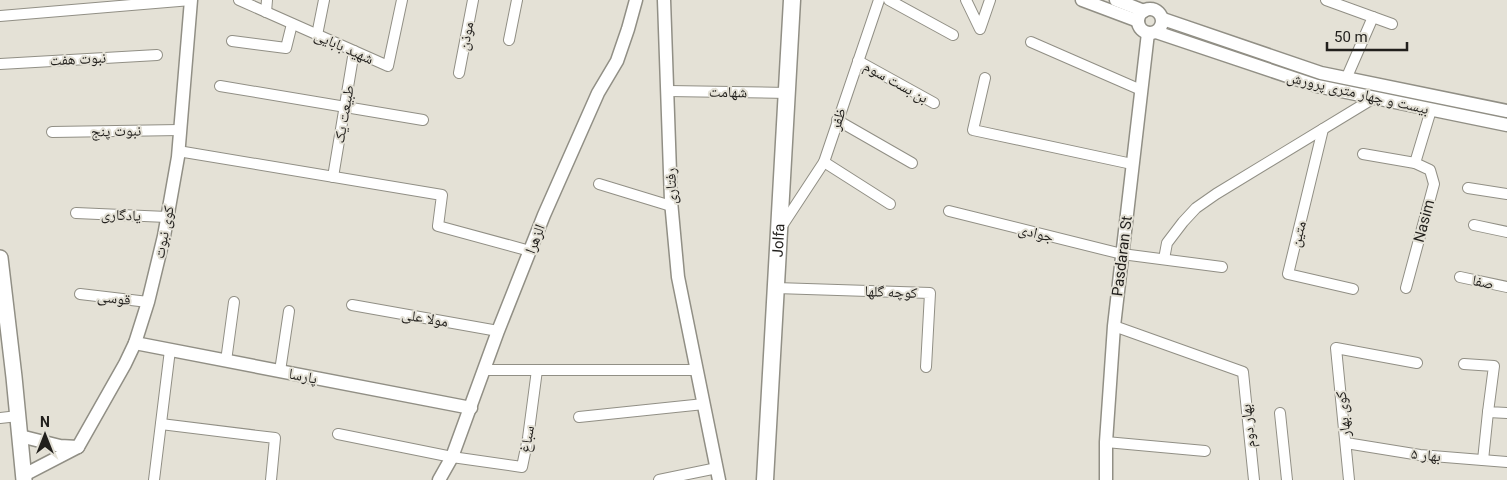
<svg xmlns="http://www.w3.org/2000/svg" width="1507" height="480" viewBox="0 0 1507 480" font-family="Roboto,'Noto Naskh Arabic',sans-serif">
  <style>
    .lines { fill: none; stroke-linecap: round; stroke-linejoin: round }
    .minor-casing { stroke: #918f85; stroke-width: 12 }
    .tertiary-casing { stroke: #918f85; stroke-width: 15 }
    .secondary-casing { stroke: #918f85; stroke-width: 18 }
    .primary-casing { stroke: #918f85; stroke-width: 19 }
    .minor { stroke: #fff; stroke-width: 10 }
    .tertiary { stroke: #fff; stroke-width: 12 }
    .secondary { stroke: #fff; stroke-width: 15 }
    .primary { stroke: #fff; stroke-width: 16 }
    .labels { text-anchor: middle; stroke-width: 4; stroke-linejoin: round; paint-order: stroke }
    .street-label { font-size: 15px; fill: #211f1c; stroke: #e4e1d6 }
  </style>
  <rect width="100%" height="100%" fill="#e4e1d6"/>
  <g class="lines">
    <defs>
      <g id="minor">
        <polyline points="239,0 388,66 402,0"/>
        <polyline points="889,0 953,35"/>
        <polyline points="966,0 980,29 990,0"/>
        <polyline points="1326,0 1392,24"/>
        <polyline points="266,12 267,0"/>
        <polyline points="0,16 191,0"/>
        <polyline points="317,35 324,0"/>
        <polyline points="509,40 517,0"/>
        <polyline points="232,41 286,48 292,24"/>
        <polyline points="1031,42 1141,90"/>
        <polyline points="858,61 934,103"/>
        <polyline points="0,64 157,55"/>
        <polyline points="459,73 473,0"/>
        <polyline points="985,78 973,130 1132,164"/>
        <polyline points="1346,79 1373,17"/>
        <polyline points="220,86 423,120"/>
        <polyline points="668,91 788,93"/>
        <polyline points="837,120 912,163"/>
        <polyline points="1323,129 1288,274 1353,289"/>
        <polyline points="52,132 180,130"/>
        <polyline points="178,151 442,195 438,226 530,251"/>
        <polyline points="1363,154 1415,163 1430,170 1434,184 1406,288"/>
        <polyline points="824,162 890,204"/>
        <polyline points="1415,163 1431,110"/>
        <polyline points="333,177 354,51"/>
        <polyline points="599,184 671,206"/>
        <polyline points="1468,188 1507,194"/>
        <polyline points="949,211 1122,254 1222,267"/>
        <polyline points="76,213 167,217"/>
        <polyline points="1474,225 1507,232"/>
        <polyline points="780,229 824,162 879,0"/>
        <polyline points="1164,259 1167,243 1183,222 1196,208 1216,194 1374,98"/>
        <polyline points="1460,277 1507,287"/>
        <polyline points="776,288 930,293 926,367"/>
        <polyline points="80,294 148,302"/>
        <polyline points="352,305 498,331"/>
        <polyline points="1114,326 1243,372 1254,480"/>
        <polyline points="226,361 234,302"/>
        <polyline points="1464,364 1494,366 1488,412 1507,413"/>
        <polyline points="484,370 697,370"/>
        <polyline points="280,371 289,311"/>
        <polyline points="1280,413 1287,480"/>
        <polyline points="579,417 704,404"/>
        <polyline points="0,418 18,416"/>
        <polyline points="161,424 275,438 271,480"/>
        <polyline points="338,434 452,457 522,467 528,438 537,370"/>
        <polyline points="1106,442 1205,451"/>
        <polyline points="1346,443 1420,455 1507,462"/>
        <polyline points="1483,460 1488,412"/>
        <polyline points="154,480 170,350"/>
        <polyline points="659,480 717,468"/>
        <polyline points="1349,480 1336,348 1417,363"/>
      </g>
      <g id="tertiary">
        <polyline points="664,0 671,201 678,277 719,480"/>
        <polyline points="1082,0 1138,21"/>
        <polyline points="1116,0 1144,11"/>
        <circle cx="1150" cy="21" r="12"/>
        <polyline points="1163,19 1321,73 1507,111"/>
        <polyline points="1156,32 1317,86 1507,125"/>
        <polyline points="135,343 471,408"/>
        <polyline points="20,436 60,446 78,447"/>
        <polyline points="24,475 78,447 125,364 135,343 148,302 164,236 178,157 191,0"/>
        <polyline points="439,480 452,457 498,331 544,215 598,93 617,61 628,29 636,0"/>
        <polyline points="1106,480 1106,442 1114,326 1148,33"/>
      </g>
      <polyline id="secondary" points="0,258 14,377 24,480"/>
      <g id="primary">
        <path id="s1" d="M765 480 792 0"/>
      </g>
    </defs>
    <use href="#minor" class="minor-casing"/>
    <use href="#tertiary" class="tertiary-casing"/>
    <use href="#secondary" class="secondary-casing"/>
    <use href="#primary" class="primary-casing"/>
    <use href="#minor" class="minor"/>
    <use href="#tertiary" class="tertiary"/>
    <use href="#secondary" class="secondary"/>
    <use href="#primary" class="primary"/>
  </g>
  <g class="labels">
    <g class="street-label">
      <text transform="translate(466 36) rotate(-79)" y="5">موذن</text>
      <text transform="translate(344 47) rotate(24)" y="5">شهید بابایی</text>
      <text transform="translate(78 59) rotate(-3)" y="5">نبوت هفت</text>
      <text transform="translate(896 82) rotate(29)" y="5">بن بست سوم</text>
      <text transform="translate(728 92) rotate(1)" y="5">شهامت</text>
      <text transform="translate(1358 93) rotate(13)" y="5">بیست و چهار متری پرورش</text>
      <text transform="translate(344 114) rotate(-80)" y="5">طبیعت یک</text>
      <text transform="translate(838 119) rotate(-72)" y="5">ظفر</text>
      <text transform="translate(116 131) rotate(-1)" y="5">نبوت پنج</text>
      <text transform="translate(671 186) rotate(-92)" y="5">رفتاری</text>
      <text transform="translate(121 215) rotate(2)" y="5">یادگاری</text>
      <text transform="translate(1424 221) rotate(-75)" y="5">Nasim</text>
      <text transform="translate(164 232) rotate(-79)" y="5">کوی نبوت</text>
      <text transform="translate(1036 233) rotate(14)" y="5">جوادی</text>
      <text transform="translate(1298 234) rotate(-76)" y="5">متین</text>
      <text transform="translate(535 239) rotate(-69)" y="5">الزهرا</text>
      <text dy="5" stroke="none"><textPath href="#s1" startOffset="240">Jolfa</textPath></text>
      <text transform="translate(1122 256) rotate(-83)" y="5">Pasdaran St</text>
      <text transform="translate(1483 282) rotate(12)" y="5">صفا</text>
      <text transform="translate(891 292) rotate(2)" y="5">کوچه گلها</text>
      <text transform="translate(114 298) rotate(7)" y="5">قوسی</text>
      <text transform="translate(425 318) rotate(10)" y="5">مولا علی</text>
      <text transform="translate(303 376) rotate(11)" y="5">پارسا</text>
      <text transform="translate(1343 414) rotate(-96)" y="5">کوی بهار</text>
      <text transform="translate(1248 426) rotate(-96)" y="5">بهار دوم</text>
      <text transform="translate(527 439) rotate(-80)" y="5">سباغ</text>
      <text transform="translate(1426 455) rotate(6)" y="5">بهار ۵</text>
    </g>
  </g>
  <g transform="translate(45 435)" stroke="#e4e1d6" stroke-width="4" paint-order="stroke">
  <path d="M0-4L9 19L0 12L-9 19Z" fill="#211f1c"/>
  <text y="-8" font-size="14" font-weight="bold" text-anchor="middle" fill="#211f1c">N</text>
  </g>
  <path d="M1327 42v8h80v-8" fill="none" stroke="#211f1c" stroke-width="2.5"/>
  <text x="1334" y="42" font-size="15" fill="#211f1c" stroke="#e4e1d6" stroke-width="4" paint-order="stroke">50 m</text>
</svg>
